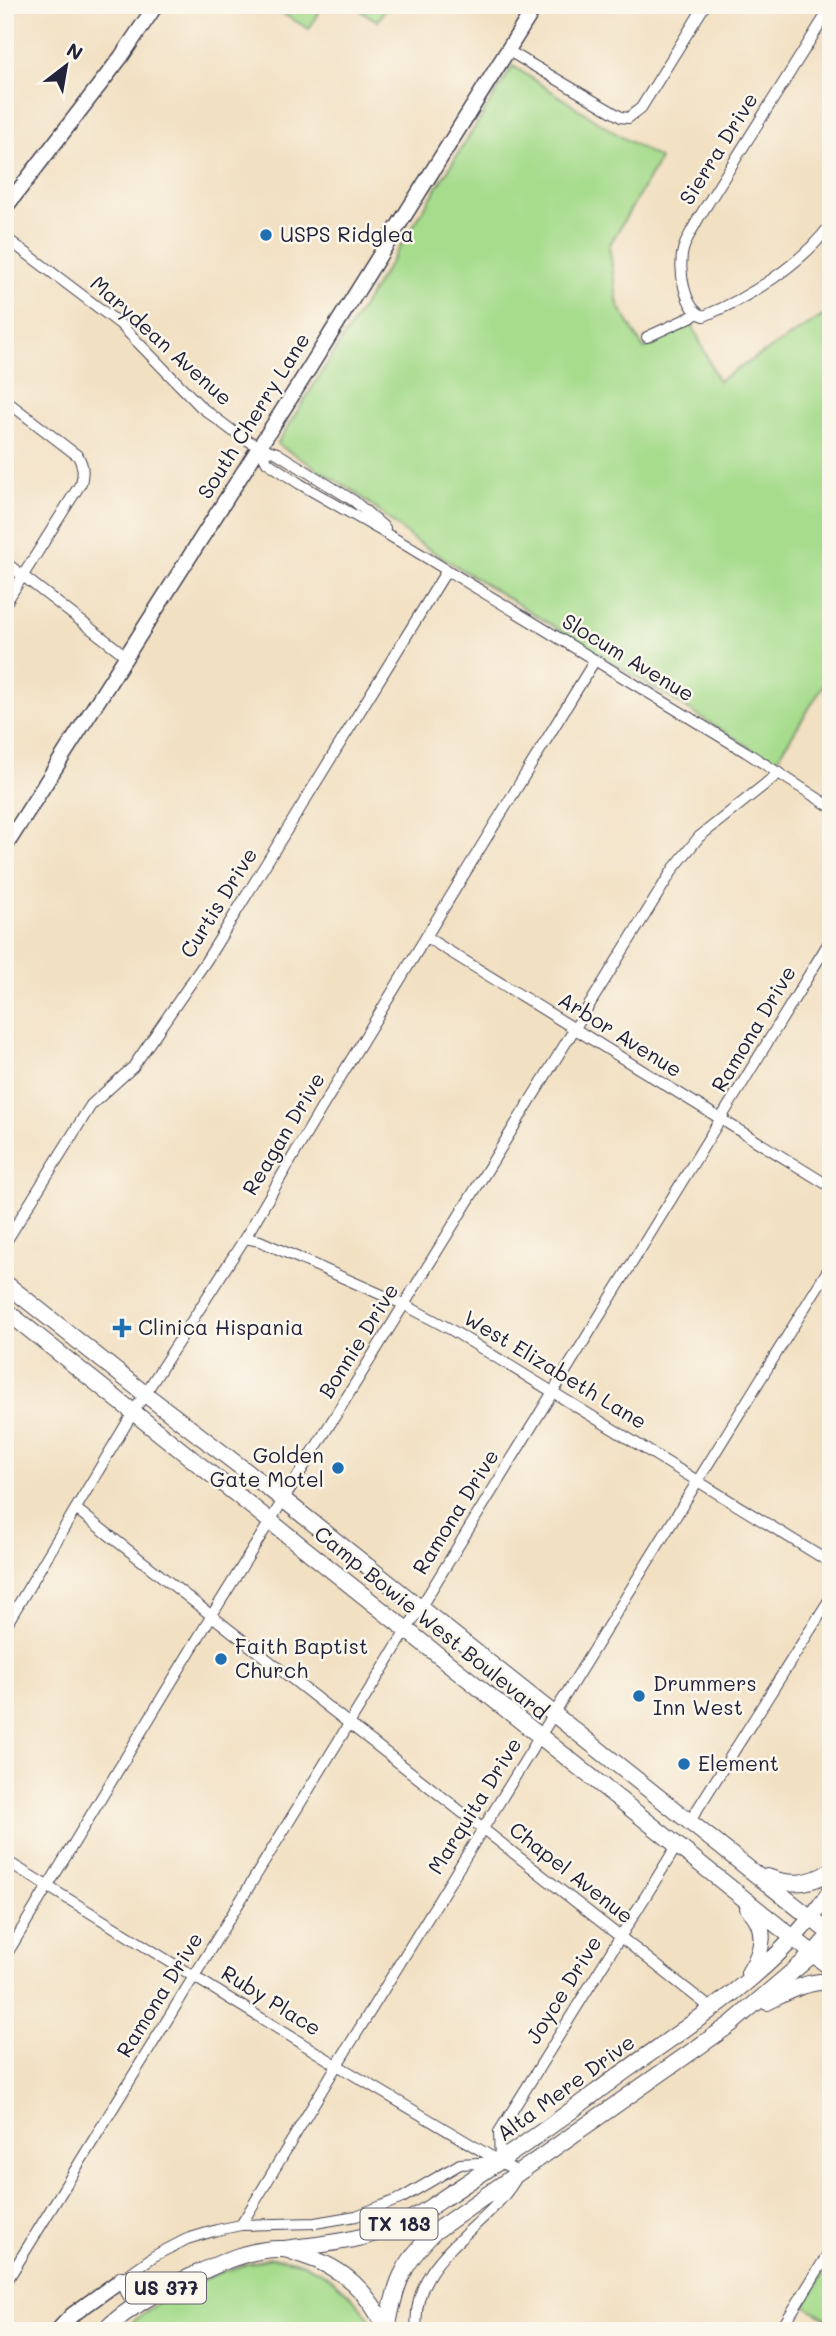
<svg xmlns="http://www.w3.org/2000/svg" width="836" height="2336" viewBox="0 0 836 2336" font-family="Mali,sans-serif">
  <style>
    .grass { fill: #a6dc8c; stroke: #647f64; stroke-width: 2 }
    .park { fill: url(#park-crowns); stroke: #647f64; stroke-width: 2 }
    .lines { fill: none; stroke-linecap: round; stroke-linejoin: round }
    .street-casing { stroke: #413e4f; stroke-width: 12 }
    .secondary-casing { stroke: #413e4f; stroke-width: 17 }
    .primary-casing { stroke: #413e4f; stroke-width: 18 }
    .street { stroke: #fff; stroke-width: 10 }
    .secondary { stroke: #fff; stroke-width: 14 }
    .primary { stroke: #fff; stroke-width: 16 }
    .poi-dot { fill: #1f6fb2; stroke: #fbf7ec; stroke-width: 2.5 }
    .labels { text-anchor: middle; stroke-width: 5; stroke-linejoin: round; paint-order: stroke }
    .shield { fill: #fbf7ec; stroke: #636270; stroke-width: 2 }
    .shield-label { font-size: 19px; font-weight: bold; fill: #22223b }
    .street-label { font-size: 21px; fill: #22223b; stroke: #fbf7ec }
    .poi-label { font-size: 21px; fill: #22223b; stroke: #fbf7ec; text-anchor: start }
  </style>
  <defs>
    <pattern id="park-crowns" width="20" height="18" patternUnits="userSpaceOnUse" patternTransform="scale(1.75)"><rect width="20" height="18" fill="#a6dc8c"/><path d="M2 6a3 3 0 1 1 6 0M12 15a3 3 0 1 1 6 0" fill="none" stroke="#8fbc7a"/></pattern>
  </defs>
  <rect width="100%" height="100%" fill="#fbf7ec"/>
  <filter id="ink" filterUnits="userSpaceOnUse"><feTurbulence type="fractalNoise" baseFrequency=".0143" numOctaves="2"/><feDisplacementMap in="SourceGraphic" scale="14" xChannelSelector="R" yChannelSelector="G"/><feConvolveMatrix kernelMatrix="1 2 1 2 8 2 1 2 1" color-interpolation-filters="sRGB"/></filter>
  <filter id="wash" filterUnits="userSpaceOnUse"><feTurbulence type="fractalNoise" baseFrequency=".00686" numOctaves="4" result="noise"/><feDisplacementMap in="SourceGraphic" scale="28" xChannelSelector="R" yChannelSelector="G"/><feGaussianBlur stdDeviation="1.57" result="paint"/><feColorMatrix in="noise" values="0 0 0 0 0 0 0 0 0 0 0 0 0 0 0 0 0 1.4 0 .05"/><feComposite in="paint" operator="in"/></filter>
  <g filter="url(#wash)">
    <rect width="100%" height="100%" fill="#f2e0c2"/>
    <g class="grass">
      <polygon points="268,5 323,5 309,29"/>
      <polygon points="513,66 620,136 660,159 609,246 618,305 644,349 692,324 718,381 831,311 831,673 775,763 414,540 355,492 277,444"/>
      <path d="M271 2258C317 2258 355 2293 377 2331H122C164 2293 217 2270 271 2258Z"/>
      <polygon points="831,2261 831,2321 804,2305"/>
    </g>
    <polygon class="park" points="364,5 387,5 378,21 361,11"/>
  </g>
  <g filter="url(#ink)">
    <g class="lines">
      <defs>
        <g id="street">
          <path d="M831 7 698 219C693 229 686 239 683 250 678 268 684 310 704 316 749 298 803 263 831 224"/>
          <polyline points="507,50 621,117 628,118 641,108 705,5"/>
          <polyline points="5,237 120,324 201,407 234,432 259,447 277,453 354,501 385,528"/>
          <polyline points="647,337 697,314"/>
          <path d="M5 400 78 456C83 465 84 472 81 483L5 604"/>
          <polyline points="259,447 267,462 300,484 404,544 746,752 831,807"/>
          <polyline points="5,562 126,656"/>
          <polyline points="426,937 831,1187"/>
          <polyline points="245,1238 260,1241 405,1305 450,1329 831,1563"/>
          <polyline points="5,1243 91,1105 133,1067 206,961 447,570"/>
          <polyline points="76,1509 712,2009"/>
          <polyline points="5,1627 134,1411 245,1238 321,1109 595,660"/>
          <polyline points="690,1821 831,1597"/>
          <path d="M5 1860 337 2065 519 2173C489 2232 409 2254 417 2331"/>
          <polyline points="5,1957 212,1615 674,868 699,837 779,773"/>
          <polyline points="500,2161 499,2132 678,1844"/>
          <polyline points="241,2225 337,2065 831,1265"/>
          <polyline points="122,2279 154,2256 187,2239 217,2230 241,2225 315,2223 356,2216 402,2198 460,2164 496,2162"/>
          <polyline points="5,2284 831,939"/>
          <polyline points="780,2331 831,2249"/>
        </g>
        <g id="secondary">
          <polyline points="5,208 121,57 156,5"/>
          <polyline points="5,847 305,375 536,5"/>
          <polyline points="57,2331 72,2315 122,2279"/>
        </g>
        <g id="primary">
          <polyline points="5,1283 145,1394 284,1500 831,1934"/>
          <polyline points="5,1310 831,1968"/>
          <path d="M767 1877C790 1886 810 1885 831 1871"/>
          <path d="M748 1908C769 1927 763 1951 749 1973"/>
          <path d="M767 2002C787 1992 808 1980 831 1982"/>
          <path d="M284 2249C327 2244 368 2240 407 2221 424 2213 440 2200 456 2190 504 2159 550 2127 595 2093 677 2031 774 1978 831 1890"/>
          <polyline points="122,2279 137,2305"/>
          <path d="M387 2330C395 2285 401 2265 434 2232L731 2024 813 1954 831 1934"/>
          <path d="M104 2331C128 2307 159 2291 190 2277 218 2264 249 2248 282 2249 288 2249 296 2253 302 2255 344 2268 368 2291 387 2331"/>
        </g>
      </defs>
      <use href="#street" class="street-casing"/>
      <use href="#secondary" class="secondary-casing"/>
      <use href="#primary" class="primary-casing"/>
      <use href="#street" class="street"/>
      <use href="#secondary" class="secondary"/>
      <use href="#primary" class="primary"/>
    </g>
  </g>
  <g class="poi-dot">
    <circle cx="266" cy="235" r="7"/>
    <path d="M118.5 1317.5h7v7h7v7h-7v7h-7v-7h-7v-7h7z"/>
    <circle cx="338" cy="1468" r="7"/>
    <circle cx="221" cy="1659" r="7"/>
    <circle cx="639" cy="1696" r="7"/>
    <circle cx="684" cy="1764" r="7"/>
  </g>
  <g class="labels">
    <g class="shield">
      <rect x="360.5" y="2208.5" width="77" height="31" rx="5"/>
      <rect x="126" y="2272.5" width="80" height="31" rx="5"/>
    </g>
    <g class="shield-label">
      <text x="399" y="2231">TX 183</text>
      <text x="166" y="2295">US 377</text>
    </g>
    <g class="street-label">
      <text transform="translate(719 149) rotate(-58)" y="7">Sierra Drive</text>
      <text transform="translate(161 341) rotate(42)" y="7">Marydean Avenue</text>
      <text transform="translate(254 416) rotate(-58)" y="7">South Cherry Lane</text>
      <text transform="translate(628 658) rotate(31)" y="7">Slocum Avenue</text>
      <text transform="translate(219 903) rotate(-58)" y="7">Curtis Drive</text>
      <text transform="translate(754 1029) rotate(-59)" y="7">Ramona Drive</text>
      <text transform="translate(620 1035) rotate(32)" y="7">Arbor Avenue</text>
      <text transform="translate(284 1134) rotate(-59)" y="7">Reagan Drive</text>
      <text transform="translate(359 1341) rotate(-58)" y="7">Bonnie Drive</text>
      <text transform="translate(555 1370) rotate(31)" y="7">West Elizabeth Lane</text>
      <text transform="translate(456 1512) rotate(-58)" y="7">Ramona Drive</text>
      <text transform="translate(431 1623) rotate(39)" y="7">Camp Bowie West Boulevard</text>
      <text transform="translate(475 1806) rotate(-58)" y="7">Marquita Drive</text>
      <text transform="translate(571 1873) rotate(38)" y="7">Chapel Avenue</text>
      <text transform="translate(564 1990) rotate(-58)" y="7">Joyce Drive</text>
      <text transform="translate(160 1995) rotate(-58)" y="7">Ramona Drive</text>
      <text transform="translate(271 2001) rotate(32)" y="7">Ruby Place</text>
      <text transform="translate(566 2088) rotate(-36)" y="7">Alta Mere Drive</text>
    </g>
    <g class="poi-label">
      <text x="280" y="242">USPS Ridglea</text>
      <text x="138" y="1335">Clinica Hispania</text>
      <text x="324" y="1463" text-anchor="end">Golden<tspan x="324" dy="24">Gate Motel</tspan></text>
      <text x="235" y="1654">Faith Baptist<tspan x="235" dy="24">Church</tspan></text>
      <text x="653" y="1691">Drummers<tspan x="653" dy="24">Inn West</tspan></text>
      <text x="698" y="1771">Element</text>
    </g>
  </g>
  <rect width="836" height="2336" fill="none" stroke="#fbf7ec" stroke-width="28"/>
  <g transform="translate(66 66) rotate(31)" stroke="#fbf7ec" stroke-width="5" paint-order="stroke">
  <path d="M0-5L12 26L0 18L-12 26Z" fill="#22223b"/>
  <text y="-10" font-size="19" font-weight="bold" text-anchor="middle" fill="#22223b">N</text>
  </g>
</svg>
